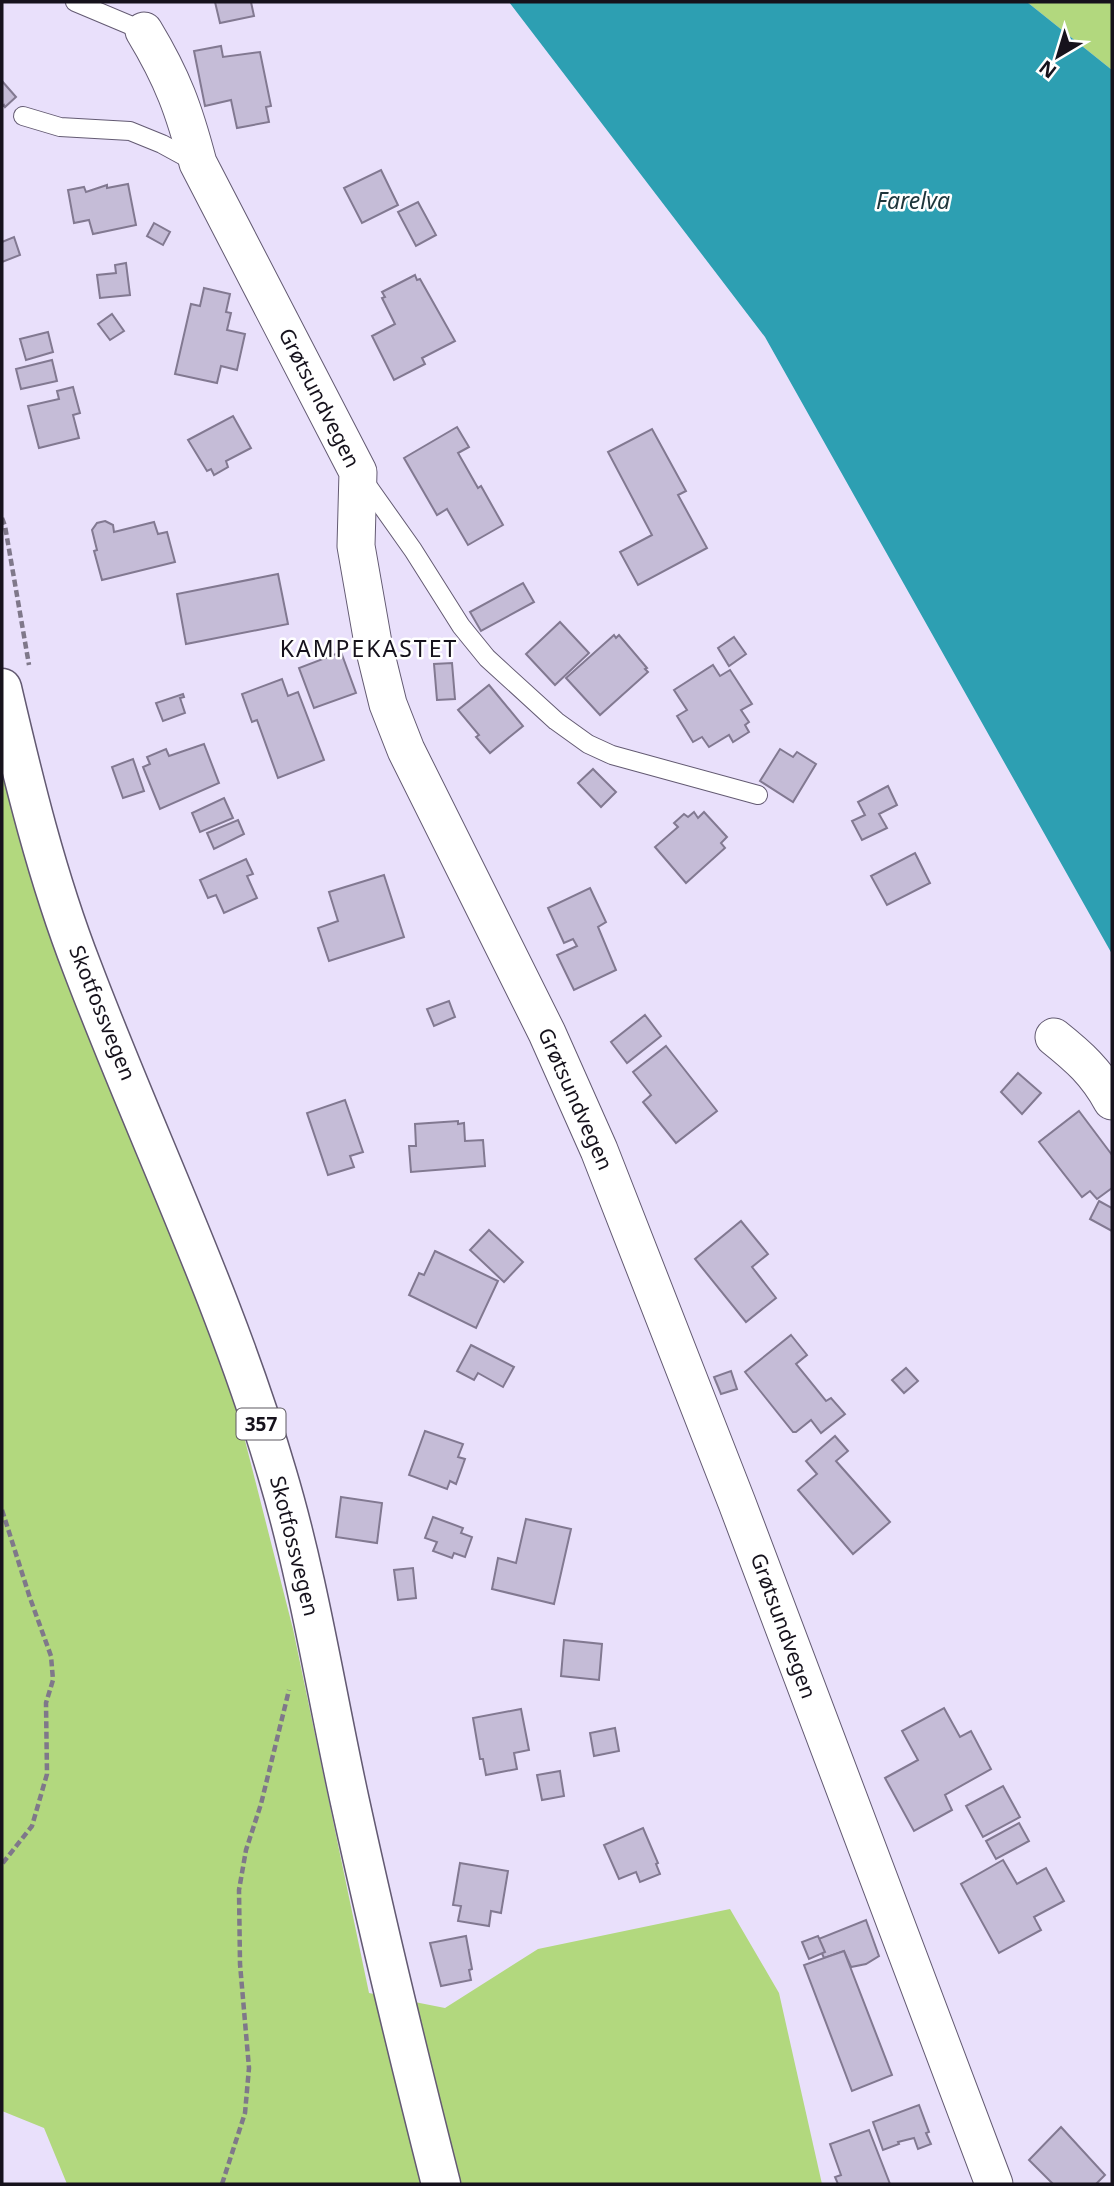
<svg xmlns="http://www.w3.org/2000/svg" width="1114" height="2186" viewBox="0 0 1114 2186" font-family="'Noto Sans',sans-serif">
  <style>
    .green { fill: #b2d87e }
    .water { fill: #2d9fb2 }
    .building { fill: #c5bcd7; stroke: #827991; stroke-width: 2 }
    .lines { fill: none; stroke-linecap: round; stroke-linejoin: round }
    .service-casing { stroke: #635a72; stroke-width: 20 }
    .minor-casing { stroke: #635a72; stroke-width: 39 }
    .primary-casing { stroke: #635a72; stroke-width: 41 }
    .path { stroke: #7f788a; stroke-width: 4.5; stroke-dasharray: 7 3.5; stroke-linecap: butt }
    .service { stroke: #fff; stroke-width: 18 }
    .minor { stroke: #fff; stroke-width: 37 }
    .primary { stroke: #fff; stroke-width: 38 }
    .labels { text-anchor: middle; stroke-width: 5; stroke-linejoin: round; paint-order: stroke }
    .shield { fill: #fff; stroke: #5c5960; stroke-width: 2 }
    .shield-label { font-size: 19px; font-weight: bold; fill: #16121c }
    .street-label { font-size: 21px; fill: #16121c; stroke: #fff }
    .water-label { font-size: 23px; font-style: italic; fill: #1e363b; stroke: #fff }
    .neighbourhood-label { font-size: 23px; letter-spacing: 2px; fill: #16121c; stroke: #fff }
  </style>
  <rect width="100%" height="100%" fill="#e9e0fb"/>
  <g class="green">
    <polygon points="1027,2 1112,2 1112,70"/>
    <polygon points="2,774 62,961 157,1192 237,1409 293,1629 369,1993 445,2008 538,1949 730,1909 779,1993 822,2184 67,2184 44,2128 2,2111"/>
  </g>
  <polygon class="water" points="509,2 1027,2 1112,70 1112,954 765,337"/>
  <g class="building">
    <polygon points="215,2 251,2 254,16 220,23"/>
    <polygon points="221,46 223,57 260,52 271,106 266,107 269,122 237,128 231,100 205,106 194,51"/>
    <polygon points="2,81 16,97 5,107 4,105 2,107"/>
    <polygon points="381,170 398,205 362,223 344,188"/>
    <polygon points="128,184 136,225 93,234 89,220 74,223 68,190 84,187 86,192 107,185 107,188"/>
    <polygon points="418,202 436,235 416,246 398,212"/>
    <polygon points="154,223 170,232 163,245 147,236"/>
    <polygon points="14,237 20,255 2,262 2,242"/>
    <polygon points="126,263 130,295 100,298 97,275 116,273 115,265"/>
    <polygon points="415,275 417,280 420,279 455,341 422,358 425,364 394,380 372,336 395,324 382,298 385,297 382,292"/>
    <polygon points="204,288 230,294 226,312 231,313 227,330 245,334 237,370 221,366 217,383 175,374 191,304 200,306"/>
    <polygon points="112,314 124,331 110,340 98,324"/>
    <polygon points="48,332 53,352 26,360 20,339"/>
    <polygon points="52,360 57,381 21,389 16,369"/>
    <polygon points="73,387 80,413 73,415 79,438 39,448 28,406 59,399 57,391"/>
    <polygon points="233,416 251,448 226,461 228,467 214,475 211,469 207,471 188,440"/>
    <polygon points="457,427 469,447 458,453 478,488 481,486 503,525 468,545 447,509 437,515 404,458"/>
    <polygon points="652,429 686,491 678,495 707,548 638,585 620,552 652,535 608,452"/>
    <polygon points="105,521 113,525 114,532 154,522 158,534 167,532 175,562 102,580 94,551 97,550 92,530 97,523"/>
    <polygon points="278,574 288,624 186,644 177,594"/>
    <polygon points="523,583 534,602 481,631 470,612"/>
    <polygon points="560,622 589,653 555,685 526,654"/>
    <polygon points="614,635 616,638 619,635 647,668 645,669 648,672 600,715 566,678"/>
    <polygon points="734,637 746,654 729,666 718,648"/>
    <polygon points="341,652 356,693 314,708 299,668"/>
    <polygon points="452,663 455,699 437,700 434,664"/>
    <polygon points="713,665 720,676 730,670 752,704 741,710 749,722 745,725 749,732 733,742 729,735 709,747 702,737 693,742 677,716 687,710 674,690"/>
    <polygon points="282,679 288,696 298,692 324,760 278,778 257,720 252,722 242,694"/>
    <polygon points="489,685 523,726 490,753 476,737 479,735 458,710"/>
    <polygon points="183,694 184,697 180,698 185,713 163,721 156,703"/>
    <polygon points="204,744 219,783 160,809 143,767 150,764 147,757 166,749 169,756"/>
    <polygon points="780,749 793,757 797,752 816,764 793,802 760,781"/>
    <polygon points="133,759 144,791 123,798 112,767"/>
    <polygon points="593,769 616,792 601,807 578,783"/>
    <polygon points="888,786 897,805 879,814 887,828 862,840 852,821 865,815 858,802"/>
    <polygon points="224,798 233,818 200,832 192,813"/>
    <polygon points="694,812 698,818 704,812 727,837 721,843 725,848 686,883 655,847 678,827 674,823 684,814 688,817"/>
    <polygon points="238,820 244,834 214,849 207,833"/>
    <polygon points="915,853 930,883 887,905 871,876"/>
    <polygon points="246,859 253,874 247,876 257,898 224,913 216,895 208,898 200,880"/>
    <polygon points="384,875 404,937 329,961 318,928 338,921 329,892"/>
    <polygon points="590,888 606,922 598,927 616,970 574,990 557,955 577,946 573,939 564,943 548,908"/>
    <polygon points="449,1001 455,1017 434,1026 427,1009"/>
    <polygon points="645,1015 661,1036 627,1063 611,1042"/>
    <polygon points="666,1046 717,1111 676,1143 643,1102 651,1095 633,1072"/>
    <polygon points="1018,1073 1041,1093 1022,1114 1001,1092"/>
    <polygon points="345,1100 363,1152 350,1156 354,1167 328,1175 307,1113"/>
    <polygon points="1079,1111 1112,1155 1112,1188 1097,1199 1090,1191 1082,1197 1039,1142"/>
    <polygon points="458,1121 458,1124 464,1123 465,1141 483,1140 485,1166 411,1172 409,1146 416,1146 415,1124"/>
    <polygon points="1099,1201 1112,1208 1112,1231 1090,1219"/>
    <polygon points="741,1221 768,1254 752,1267 776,1298 746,1322 695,1259"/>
    <polygon points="489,1230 523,1262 504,1282 470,1250"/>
    <polygon points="435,1251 498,1281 476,1328 409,1295 419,1273 424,1275"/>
    <polygon points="791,1335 807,1355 796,1364 826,1401 831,1398 845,1414 821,1433 811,1420 796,1432 793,1432 745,1372"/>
    <polygon points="471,1345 514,1367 503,1387 478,1373 474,1380 457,1371"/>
    <polygon points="906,1368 918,1381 904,1393 892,1380"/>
    <polygon points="731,1371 737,1389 721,1394 714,1377"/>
    <polygon points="425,1431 463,1444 458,1457 465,1459 456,1484 450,1481 447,1489 409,1475"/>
    <polygon points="835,1436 848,1451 836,1461 890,1522 853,1554 798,1490 817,1474 806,1461"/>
    <polygon points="341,1497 382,1503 377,1543 336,1537"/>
    <polygon points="433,1517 463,1528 461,1533 472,1537 465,1557 454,1553 452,1558 433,1551 437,1542 425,1538"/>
    <polygon points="526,1519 571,1529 554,1604 492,1589 498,1558 516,1563"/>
    <polygon points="413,1568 416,1598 398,1600 394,1570"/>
    <polygon points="564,1640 602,1644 599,1680 561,1676"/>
    <polygon points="944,1708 960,1737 971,1731 991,1769 945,1795 952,1810 914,1831 885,1778 918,1760 902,1731"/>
    <polygon points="521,1709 529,1750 514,1753 517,1769 486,1775 483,1759 480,1759 473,1718"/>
    <polygon points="615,1728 619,1751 594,1756 590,1733"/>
    <polygon points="560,1771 564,1796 542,1800 537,1775"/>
    <polygon points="1003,1786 1020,1817 983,1837 966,1806"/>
    <polygon points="1019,1823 1029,1841 996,1859 986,1841"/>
    <polygon points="643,1828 658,1863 656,1864 660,1874 640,1882 636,1872 619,1879 604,1845"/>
    <polygon points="1003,1860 1017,1884 1046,1868 1064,1901 1034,1917 1041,1930 999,1953 961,1884"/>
    <polygon points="460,1863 508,1871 501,1913 491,1911 489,1926 458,1921 461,1906 453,1905"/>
    <polygon points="866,1920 879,1956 866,1964 851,1967 844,1951 824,1958 816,1940"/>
    <polygon points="466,1936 472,1969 469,1970 471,1980 441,1986 430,1943"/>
    <polygon points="818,1936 825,1952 809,1959 802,1942"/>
    <polygon points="844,1951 892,2075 852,2091 804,1965"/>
    <polygon points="919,2105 929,2132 926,2133 931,2144 918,2149 914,2138 898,2142 899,2144 883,2150 873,2122"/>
    <polygon points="1061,2127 1105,2175 1096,2184 1053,2184 1029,2160"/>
    <polygon points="869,2130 890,2184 838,2184 835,2177 841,2175 830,2144"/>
  </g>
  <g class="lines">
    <defs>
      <g id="service">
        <polyline points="75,2 144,31"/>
        <polyline points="23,116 60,127 130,131 162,144 195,162"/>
        <polyline points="362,478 413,550 461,626 487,658 556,721 588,744 612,755 758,795"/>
      </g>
      <g id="minor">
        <path d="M144 31C173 79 184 110 198 163L358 472 356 546 373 643 388 704 406 750 547 1033 599 1150 737 1503 994 2184"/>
        <path d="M1054 1037C1079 1057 1096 1072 1112 1101"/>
      </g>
      <path id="primary" d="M2 688C24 782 47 877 82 967 146 1136 226 1299 277 1473 309 1580 326 1693 350 1802 378 1930 409 2058 441 2184"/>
    </defs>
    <use href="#service" class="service-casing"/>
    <use href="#minor" class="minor-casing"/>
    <use href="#primary" class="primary-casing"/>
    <g class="path">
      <polyline points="2,518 5,526 29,665"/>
      <polyline points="2,1510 30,1598 51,1656 53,1680 46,1703 47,1774 32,1826 2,1864"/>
      <polyline points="222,2184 245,2113 249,2068 240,1964 239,1890 246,1850 261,1804 289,1690"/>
    </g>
    <use href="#service" class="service"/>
    <use href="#minor" class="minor"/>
    <use href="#primary" class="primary"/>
  </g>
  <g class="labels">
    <rect class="shield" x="236.5" y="1408.5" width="49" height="31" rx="5"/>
    <g class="shield-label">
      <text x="261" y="1431">357</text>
    </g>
    <g class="street-label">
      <text transform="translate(319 398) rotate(63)" y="7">Grøtsundvegen</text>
      <text transform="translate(102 1013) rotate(68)" y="7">Skotfossvegen</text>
      <text transform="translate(575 1099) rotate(66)" y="7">Grøtsundvegen</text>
      <text transform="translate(294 1546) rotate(76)" y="7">Skotfossvegen</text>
      <text transform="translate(783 1626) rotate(70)" y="7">Grøtsundvegen</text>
    </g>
    <g class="water-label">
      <text x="913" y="209">Farelva</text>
    </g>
    <g class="neighbourhood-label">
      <text x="369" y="657">KAMPEKASTET</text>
    </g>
  </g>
  <rect width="1114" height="2186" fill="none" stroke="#16121c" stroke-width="7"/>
  <g transform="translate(1058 56) rotate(218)" stroke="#ffffff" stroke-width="5" paint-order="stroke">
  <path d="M0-5L12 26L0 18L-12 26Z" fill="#16121c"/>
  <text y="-10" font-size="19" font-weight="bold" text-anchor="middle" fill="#16121c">N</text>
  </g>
</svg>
